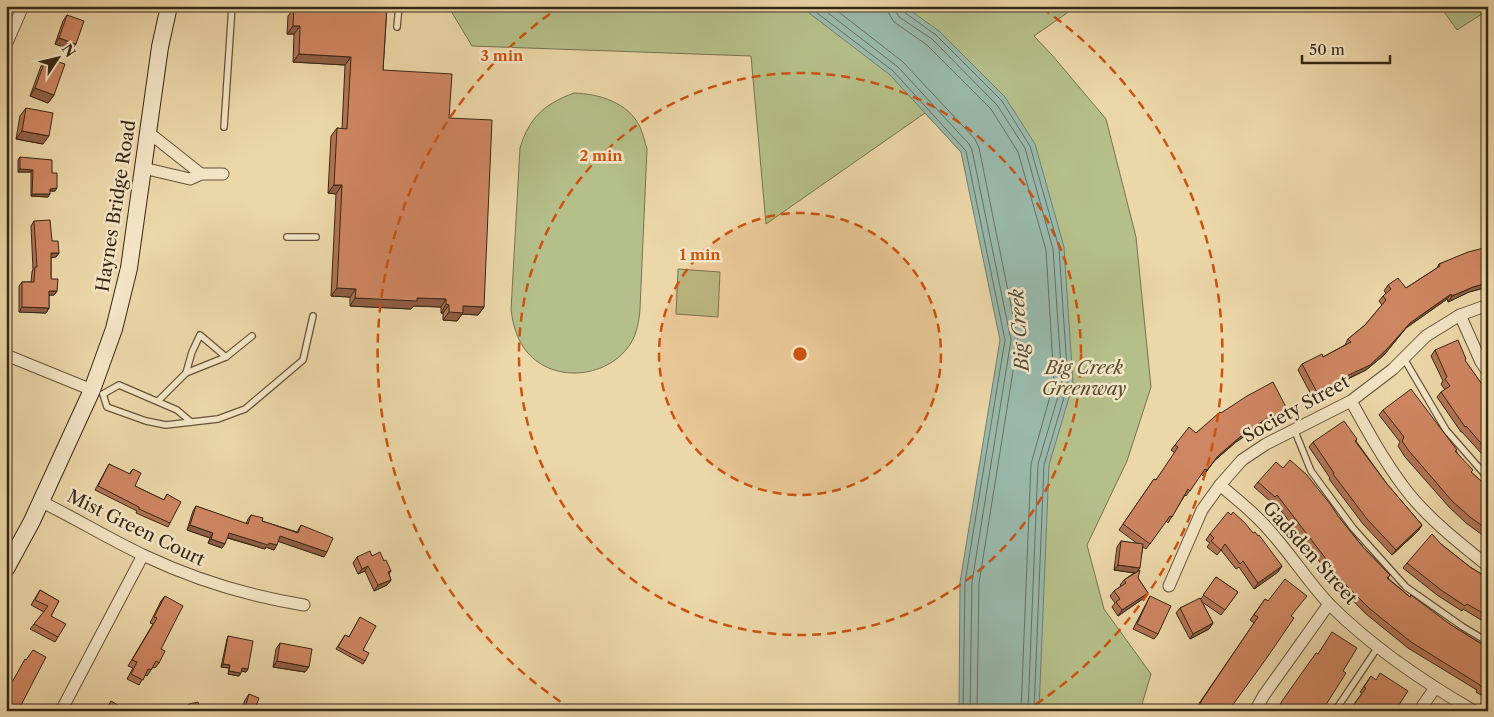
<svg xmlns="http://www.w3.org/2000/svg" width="1494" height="717" viewBox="0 0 1494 717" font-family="'Libre Caslon Text',serif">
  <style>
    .green { fill: #b5bf89; stroke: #76734e }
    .water { fill: #99b9ac; stroke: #717f6f }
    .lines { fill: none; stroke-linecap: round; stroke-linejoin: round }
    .shore { stroke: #687060; stroke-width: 1 }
    .lane-casing { stroke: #645339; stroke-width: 8 }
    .street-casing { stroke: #645339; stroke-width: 13 }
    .secondary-casing { stroke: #362714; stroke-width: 18 }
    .lane { stroke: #f3e5c6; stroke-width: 5.5 }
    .street { stroke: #f3e5c6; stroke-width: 11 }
    .secondary { stroke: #f3e5c6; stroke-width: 16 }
    .wall { fill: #b27354; stroke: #362714 }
    .shaded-wall { fill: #915e45; stroke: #362714 }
    .building { fill: #cf8662; stroke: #362714 }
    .ring { fill: none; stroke: #cd520d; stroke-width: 2.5; stroke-dasharray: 9 6 }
    .labels { text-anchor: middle; stroke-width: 5; stroke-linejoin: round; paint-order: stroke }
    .street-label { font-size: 18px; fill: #362714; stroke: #f3e5c6 }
    .park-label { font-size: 18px; font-style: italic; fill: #564d31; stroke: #f3e5c6 }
    .water-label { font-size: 19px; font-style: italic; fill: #4f4c3a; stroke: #f3e5c6 }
    .centre { fill: #cd520d; stroke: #f3e5c6; stroke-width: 2.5 }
    .ring-label { font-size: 15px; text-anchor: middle; font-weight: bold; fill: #cd520d; stroke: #f3e5c6; stroke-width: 5; stroke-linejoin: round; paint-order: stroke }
  </style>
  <rect width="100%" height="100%" fill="#ecd7a8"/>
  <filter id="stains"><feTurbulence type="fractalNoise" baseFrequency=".004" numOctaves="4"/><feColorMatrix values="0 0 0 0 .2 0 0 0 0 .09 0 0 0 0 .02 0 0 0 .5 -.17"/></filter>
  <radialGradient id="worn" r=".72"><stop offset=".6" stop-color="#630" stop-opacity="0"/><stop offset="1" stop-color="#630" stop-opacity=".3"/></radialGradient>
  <g class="green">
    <polygon points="448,6 1077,6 1034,36 1052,55 1106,119 1136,237 1151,387 1127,461 1087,545 1104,609 1151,674 1140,711 1015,711 1037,242 961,152 925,113 766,224 751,56 472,46"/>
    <polygon points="1440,6 1488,6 1488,10 1457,30"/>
    <path d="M574 93C599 94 628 102 640 127 643 134 645 142 647 149L640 309C639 321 637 333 631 343 610 377 555 385 527 352 517 340 513 325 511 310L520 148C529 118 544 104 574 93Z"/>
    <polygon points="678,269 720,272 718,317 676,314"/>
  </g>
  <polygon class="water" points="800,6 904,6 939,31 1005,97 1035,144 1064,247 1073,384 1049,465 1039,711 959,711 960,582 1000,340 961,152 890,75"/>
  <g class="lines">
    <g class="shore">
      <polyline points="808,6 893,71 966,151 1005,340 965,582 963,711"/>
      <polyline points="819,6 898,67 969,144 972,150 1011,340 972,582 970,711"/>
      <polyline points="831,6 903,62 975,139 979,148 1018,340 979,583 977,711"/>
      <polyline points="888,6 889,14 894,22 927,45 991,109 1018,152 1046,250 1054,382 1031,464 1021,711"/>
      <polyline points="895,6 896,12 899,17 932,39 997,105 1025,148 1053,249 1062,383 1038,464 1028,711"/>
      <polyline points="902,6 904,12 936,35 1002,101 1030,146 1059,248 1068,384 1044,465 1034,711"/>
    </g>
    <defs>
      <g id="lane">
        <polyline points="397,27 399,6"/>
        <polyline points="224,127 232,6"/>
        <polyline points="287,237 316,237"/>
        <polyline points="1403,357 1446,430 1488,478"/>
        <polyline points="186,373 192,352 200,335 226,357"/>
        <polyline points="103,394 107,407 146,421 166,425 218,419 245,409 303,360 313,316"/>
        <polyline points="103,394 119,385 177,410 191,422"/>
        <polyline points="158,401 186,373 226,357 252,336"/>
        <polyline points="1294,429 1311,471 1353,528 1406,587 1463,627 1488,642"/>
        <polyline points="1335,711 1378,647"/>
      </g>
      <g id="street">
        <polyline points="6,45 23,6"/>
        <polyline points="148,132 201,174"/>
        <polyline points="143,168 190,179 201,174 223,174"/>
        <polyline points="1460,315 1481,362 1488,372"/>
        <polyline points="6,355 92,390"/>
        <path d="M1351 401C1367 430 1383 459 1403 486 1426 517 1458 542 1488 566"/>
        <path d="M1220 485C1239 501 1259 517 1275 537 1294 559 1310 584 1330 605 1372 647 1422 681 1474 711"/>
        <path d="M40 501C75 518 109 539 145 556 196 580 248 596 304 605"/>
        <polyline points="1169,586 1202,510 1220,485 1242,460 1266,444 1351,401 1393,369 1426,336 1460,315 1488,305"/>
        <polyline points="61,711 143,555"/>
        <polyline points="1255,711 1264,695 1329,604"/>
        <polyline points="1419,711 1435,688"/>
      </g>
      <polyline id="secondary" points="6,569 32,521 92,390 114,329 129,268 160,47 169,6"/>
    </defs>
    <use href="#lane" class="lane-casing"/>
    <use href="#street" class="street-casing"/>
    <use href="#secondary" class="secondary-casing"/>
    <use href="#lane" class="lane"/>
    <use href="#street" class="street"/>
    <use href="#secondary" class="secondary"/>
  </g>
  <g class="wall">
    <polygon points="296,6 387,6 383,70 449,118 484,307 478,315 462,314 457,321 443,320 443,313 441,313 441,307 414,306 411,309 350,306 350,297 331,296 336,194 328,193 331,136 337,128 342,129 345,65 293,62 294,34 287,34 288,16 294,8 296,8"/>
    <polygon points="67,15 72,50 55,44 63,21"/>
    <polygon points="46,58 54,95 48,103 30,96 41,66"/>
    <polygon points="26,108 43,144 16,139 20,116"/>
    <polygon points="20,157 52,173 55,191 50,191 48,197 31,196 31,172 18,172 18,160"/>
    <polygon points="34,221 52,241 59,253 56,257 51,257 51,279 57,291 54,295 49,295 49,308 46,313 19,312 19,286 22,282 31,282 32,272 33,269 31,226"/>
    <polygon points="1488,247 1488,287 1469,292 1448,302 1447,299 1406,328 1384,355 1366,370 1338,384 1334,389 1314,400 1298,370 1302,364 1323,357 1345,345 1348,339 1365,325 1382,305 1379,301 1383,296 1386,293 1384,291 1388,285 1406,288 1437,268 1439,264"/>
    <polygon points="1435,350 1465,361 1488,393 1488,450 1487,450 1482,454 1462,432 1461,432 1437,397 1441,392 1445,390 1441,384 1443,381 1431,356"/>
    <polygon points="1383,410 1456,451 1471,472 1488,487 1488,539 1466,523 1449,507 1405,457 1398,446 1400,442 1379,415"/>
    <polygon points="1221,413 1284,415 1264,425 1264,423 1236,442 1214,461 1203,476 1201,474 1186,496 1185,495 1168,523 1166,521 1146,549 1143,547 1138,571 1138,578 1148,593 1144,598 1118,616 1112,607 1115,603 1110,596 1114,591 1121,586 1120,585 1124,580 1134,573 1114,570 1117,547 1121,541 1138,544 1119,530 1154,479 1156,480 1175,453 1171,450 1175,445 1196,433"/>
    <polygon points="1357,439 1356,441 1387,484 1422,525 1418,531 1392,555 1363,524 1329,479 1330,478 1309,447 1313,442"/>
    <polygon points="109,464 129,474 133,469 135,486 164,500 167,494 170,523 168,527 136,513 137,511 95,490"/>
    <polygon points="1258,482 1338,516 1363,547 1390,575 1388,578 1410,597 1451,625 1488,648 1488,699 1476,692 1477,690 1408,648 1366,614 1331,578 1331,577 1273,500 1271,502 1254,487"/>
    <polygon points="196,506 246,524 248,519 251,515 262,521 297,532 301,525 324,557 278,541 274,550 266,547 265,549 227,538 222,548 208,543 210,538 187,530 193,511"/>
    <polygon points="1253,533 1282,566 1278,572 1254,589 1239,567 1236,569 1221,550 1217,555 1207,547 1210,543 1206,540 1210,534"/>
    <polygon points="1441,544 1470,567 1488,578 1488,624 1463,609 1462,611 1437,595 1403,568 1407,563"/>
    <polygon points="372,556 384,561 391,571 389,574 391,580 387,585 374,591 365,571 358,574 353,563 357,557"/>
    <polygon points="1216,577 1238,592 1221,615 1202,602 1213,623 1209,629 1190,639 1176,613 1180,608 1201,599"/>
    <polygon points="40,590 59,601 51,616 58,637 55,642 30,629 44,612 31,605"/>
    <polygon points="165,596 161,649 159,663 155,668 153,667 147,676 145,675 139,685 127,679 133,668 128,666 153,624 150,623 161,601"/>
    <polygon points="1150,596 1158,634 1154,639 1133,629 1147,602"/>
    <polygon points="1265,599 1291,617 1229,710 1230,711 1196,711 1198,705 1254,623 1250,620"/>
    <polygon points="360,617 365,661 363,664 336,649 345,635 349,637"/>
    <polygon points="228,636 248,669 246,672 241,671 239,676 228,674 229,668 221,667 227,639"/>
    <polygon points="280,643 305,672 273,667 276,649"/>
    <polygon points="1371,676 1395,711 1349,711 1362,693 1360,692"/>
    <polygon points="249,694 256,706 268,711 241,711 245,700"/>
    <polygon points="189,704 200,708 186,710"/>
  </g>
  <g class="shaded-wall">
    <polygon points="293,26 300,26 294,34 287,34"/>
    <polygon points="59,38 76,44 72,50 55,44"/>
    <polygon points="299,54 351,57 345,65 293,62"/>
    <polygon points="35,88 54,95 48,103 30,96"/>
    <polygon points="22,131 49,136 43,144 16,139"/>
    <polygon points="20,169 33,170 31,172 18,172"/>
    <polygon points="334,185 342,185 336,194 328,193"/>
    <polygon points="57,188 55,191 48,191 50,189"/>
    <polygon points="32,194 50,194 48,197 31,196"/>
    <polygon points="51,253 59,253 56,257 48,258"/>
    <polygon points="1488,283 1488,287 1469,292 1448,302 1452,296 1473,287"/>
    <polygon points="337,288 356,289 350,297 331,296"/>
    <polygon points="49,291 57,291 54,295 46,295"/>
    <polygon points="1451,294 1447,299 1406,328 1384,355 1366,370 1332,386 1336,381 1410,323"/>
    <polygon points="355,298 417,298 446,299 441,307 414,306 411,309 350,306"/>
    <polygon points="446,304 449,305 443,313 441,313"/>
    <polygon points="463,306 484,307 478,315 462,314 457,321 443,320 449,312"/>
    <polygon points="22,307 49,308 46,313 19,312"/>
    <polygon points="1338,384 1334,389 1314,400 1318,394"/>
    <polygon points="1287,409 1284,415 1264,425 1268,419"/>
    <polygon points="1267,418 1264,423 1236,442 1214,461 1203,476 1218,456 1240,437"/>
    <polygon points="190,525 213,533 210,538 187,530"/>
    <polygon points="1422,525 1418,531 1392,555 1396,550"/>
    <polygon points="229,533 277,545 274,550 266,547 265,549 226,537"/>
    <polygon points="280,536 327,552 324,557 277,541"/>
    <polygon points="211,539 225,544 222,548 208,543"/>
    <polygon points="1118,565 1140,568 1136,573 1114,570"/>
    <polygon points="368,566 365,571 358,574 362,569"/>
    <polygon points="1282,566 1278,572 1254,589 1258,583"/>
    <polygon points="391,580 387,585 374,591 378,585"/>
    <polygon points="1148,593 1144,598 1118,616 1122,610"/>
    <polygon points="1213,623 1209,629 1190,639 1193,634"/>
    <polygon points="277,661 309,667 305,672 273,667"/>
    <polygon points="223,664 230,665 229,668 221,667"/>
    <polygon points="242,668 248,669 246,672 240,671"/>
    <polygon points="229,671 241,673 239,676 228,674"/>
  </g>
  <g class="building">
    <polygon points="301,6 387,6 383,70 452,74 449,118 492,120 484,307 463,306 463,313 449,312 449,305 446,304 446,299 417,298 417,301 355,298 356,289 337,288 342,185 334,185 337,128 347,129 351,57 299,54 300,26 293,26 294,8 301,9"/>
    <polygon points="67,15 84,21 76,44 59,38"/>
    <polygon points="46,58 65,64 54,95 35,88"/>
    <polygon points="26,108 53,113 49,136 22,131"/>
    <polygon points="20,157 52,160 52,173 57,173 57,188 50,189 50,194 32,194 33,170 20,169"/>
    <polygon points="50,220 52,241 58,241 59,253 51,253 51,279 58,279 57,291 49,291 49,308 22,307 22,282 34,282 35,267 37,267 34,221"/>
    <polygon points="1488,247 1488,283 1473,287 1452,296 1451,294 1410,323 1387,349 1370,365 1336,381 1338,384 1318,394 1302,364 1322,354 1323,357 1351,342 1348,339 1365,325 1386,300 1383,296 1391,289 1388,285 1398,278 1406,288 1440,266 1439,264 1468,252"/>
    <polygon points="1458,340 1466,359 1465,360 1488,393 1488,447 1486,449 1466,426 1465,427 1441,392 1450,386 1445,379 1447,377 1435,350"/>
    <polygon points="1273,382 1287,409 1268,419 1267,418 1240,437 1218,456 1207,470 1205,469 1190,491 1188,489 1172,517 1170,516 1150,544 1123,524 1154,479 1156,480 1178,447 1175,445 1189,427 1196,433 1220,412 1221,413 1247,396"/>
    <polygon points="1411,389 1457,450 1455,451 1473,470 1471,472 1488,487 1488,530 1470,517 1452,501 1409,451 1402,441 1404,437 1383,410"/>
    <polygon points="1344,421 1357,439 1355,441 1387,484 1422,525 1396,550 1367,519 1333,474 1334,473 1313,442"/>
    <polygon points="1290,460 1306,474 1331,505 1338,516 1363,547 1390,575 1387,578 1410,597 1411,595 1451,625 1488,648 1488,691 1480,686 1480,685 1411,642 1370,609 1334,573 1336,572 1277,495 1275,497 1258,482 1276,462 1283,468"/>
    <polygon points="109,464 130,474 133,469 141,473 135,486 164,500 167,494 181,502 170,523 139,509 139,507 98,486"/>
    <polygon points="196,506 248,524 251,515 263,518 262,521 298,533 301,525 333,538 327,552 280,536 277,545 269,543 268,545 229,533 225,544 211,539 213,533 190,525"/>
    <polygon points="1228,512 1231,515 1233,512 1245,523 1253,533 1255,532 1258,536 1259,535 1282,566 1258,583 1243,561 1240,564 1225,544 1221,550 1211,541 1214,538 1210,534"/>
    <polygon points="1432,534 1441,544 1470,567 1488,578 1488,616 1467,604 1465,606 1441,590 1407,563"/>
    <polygon points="1121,541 1143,544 1140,568 1118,565"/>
    <polygon points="370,551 372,556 380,552 384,561 386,560 391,571 388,572 391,580 378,585 368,566 362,569 357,557"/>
    <polygon points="1140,570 1138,578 1148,593 1122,610 1116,602 1120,599 1114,591 1126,583 1124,580"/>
    <polygon points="1216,577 1238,592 1225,610 1203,595"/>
    <polygon points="1285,579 1307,596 1291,616 1294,618 1266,659 1229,710 1230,711 1197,711 1202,700 1258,617 1254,615 1265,599 1268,601"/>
    <polygon points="40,590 59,601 51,616 66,624 58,637 34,624 48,606 35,600"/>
    <polygon points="165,596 183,606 161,649 165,651 159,663 156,661 151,670 148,669 143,680 131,674 137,662 132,660 157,618 154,617"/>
    <polygon points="1150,596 1171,606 1158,634 1137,624"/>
    <polygon points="1200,598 1213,623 1193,634 1180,608"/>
    <polygon points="360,617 376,626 363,650 369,653 365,661 338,647 345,635 349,637"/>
    <polygon points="1332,632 1357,648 1343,671 1346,673 1322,711 1277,711 1282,701 1316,653 1318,654"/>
    <polygon points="228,636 253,641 248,669 242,668 241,673 229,671 230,665 223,664"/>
    <polygon points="280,643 312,649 309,667 277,661"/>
    <polygon points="33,650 46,657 18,711 6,711 6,693 25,659 26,660"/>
    <polygon points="1380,673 1408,691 1395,711 1351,711 1350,710 1366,688 1364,687 1371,676 1376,680"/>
    <polygon points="249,694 259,698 256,706 268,710 268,711 244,711"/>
    <polygon points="111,701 128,711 105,711"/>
    <polygon points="198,702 200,708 207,707 208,711 183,711 190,709 189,704"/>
  </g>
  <circle cx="800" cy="354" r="141" fill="#cd520d" fill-opacity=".12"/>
  <g class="ring">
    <circle cx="800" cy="354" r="141"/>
    <circle cx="800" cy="354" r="281"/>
    <path d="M573 710A422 422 0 0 1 558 8M1042 8A422 422 0 0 1 1027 710"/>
  </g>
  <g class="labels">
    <g class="street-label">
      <text transform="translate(116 206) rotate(-81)" y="6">Haynes Bridge Road</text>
      <text transform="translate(1296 409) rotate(-29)" y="6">Society Street</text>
      <text transform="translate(136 528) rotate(26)" y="6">Mist Green Court</text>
      <text transform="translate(1310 553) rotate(48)" y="6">Gadsden Street</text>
    </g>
    <g class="park-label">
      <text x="1084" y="374">Big Creek<tspan x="1084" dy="21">Greenway</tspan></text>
    </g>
    <g class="water-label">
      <text transform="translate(1019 330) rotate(-94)" y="7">Big Creek</text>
    </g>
  </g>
  <circle cx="800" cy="354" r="8" class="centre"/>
  <g class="ring-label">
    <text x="502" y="61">3 min</text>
    <text x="601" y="161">2 min</text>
    <text x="700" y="260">1 min</text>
  </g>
  <rect width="1494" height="717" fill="none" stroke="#ecd7a8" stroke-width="25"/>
  <rect x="8" y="8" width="1479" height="702" fill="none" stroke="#362714" stroke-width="2.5"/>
  <rect x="12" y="12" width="1469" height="692" fill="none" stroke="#362714"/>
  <g transform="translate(58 58) rotate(55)" stroke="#f3e5c6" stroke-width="4" paint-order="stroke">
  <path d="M0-4L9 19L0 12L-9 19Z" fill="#362714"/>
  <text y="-8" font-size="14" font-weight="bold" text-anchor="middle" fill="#362714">N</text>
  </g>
  <path d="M1302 55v8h88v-8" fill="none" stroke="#362714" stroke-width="2.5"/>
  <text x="1309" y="55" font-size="15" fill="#362714" stroke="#f3e5c6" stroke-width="4" paint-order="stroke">50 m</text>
  <rect width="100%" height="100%" filter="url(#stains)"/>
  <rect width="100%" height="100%" fill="url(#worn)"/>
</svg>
